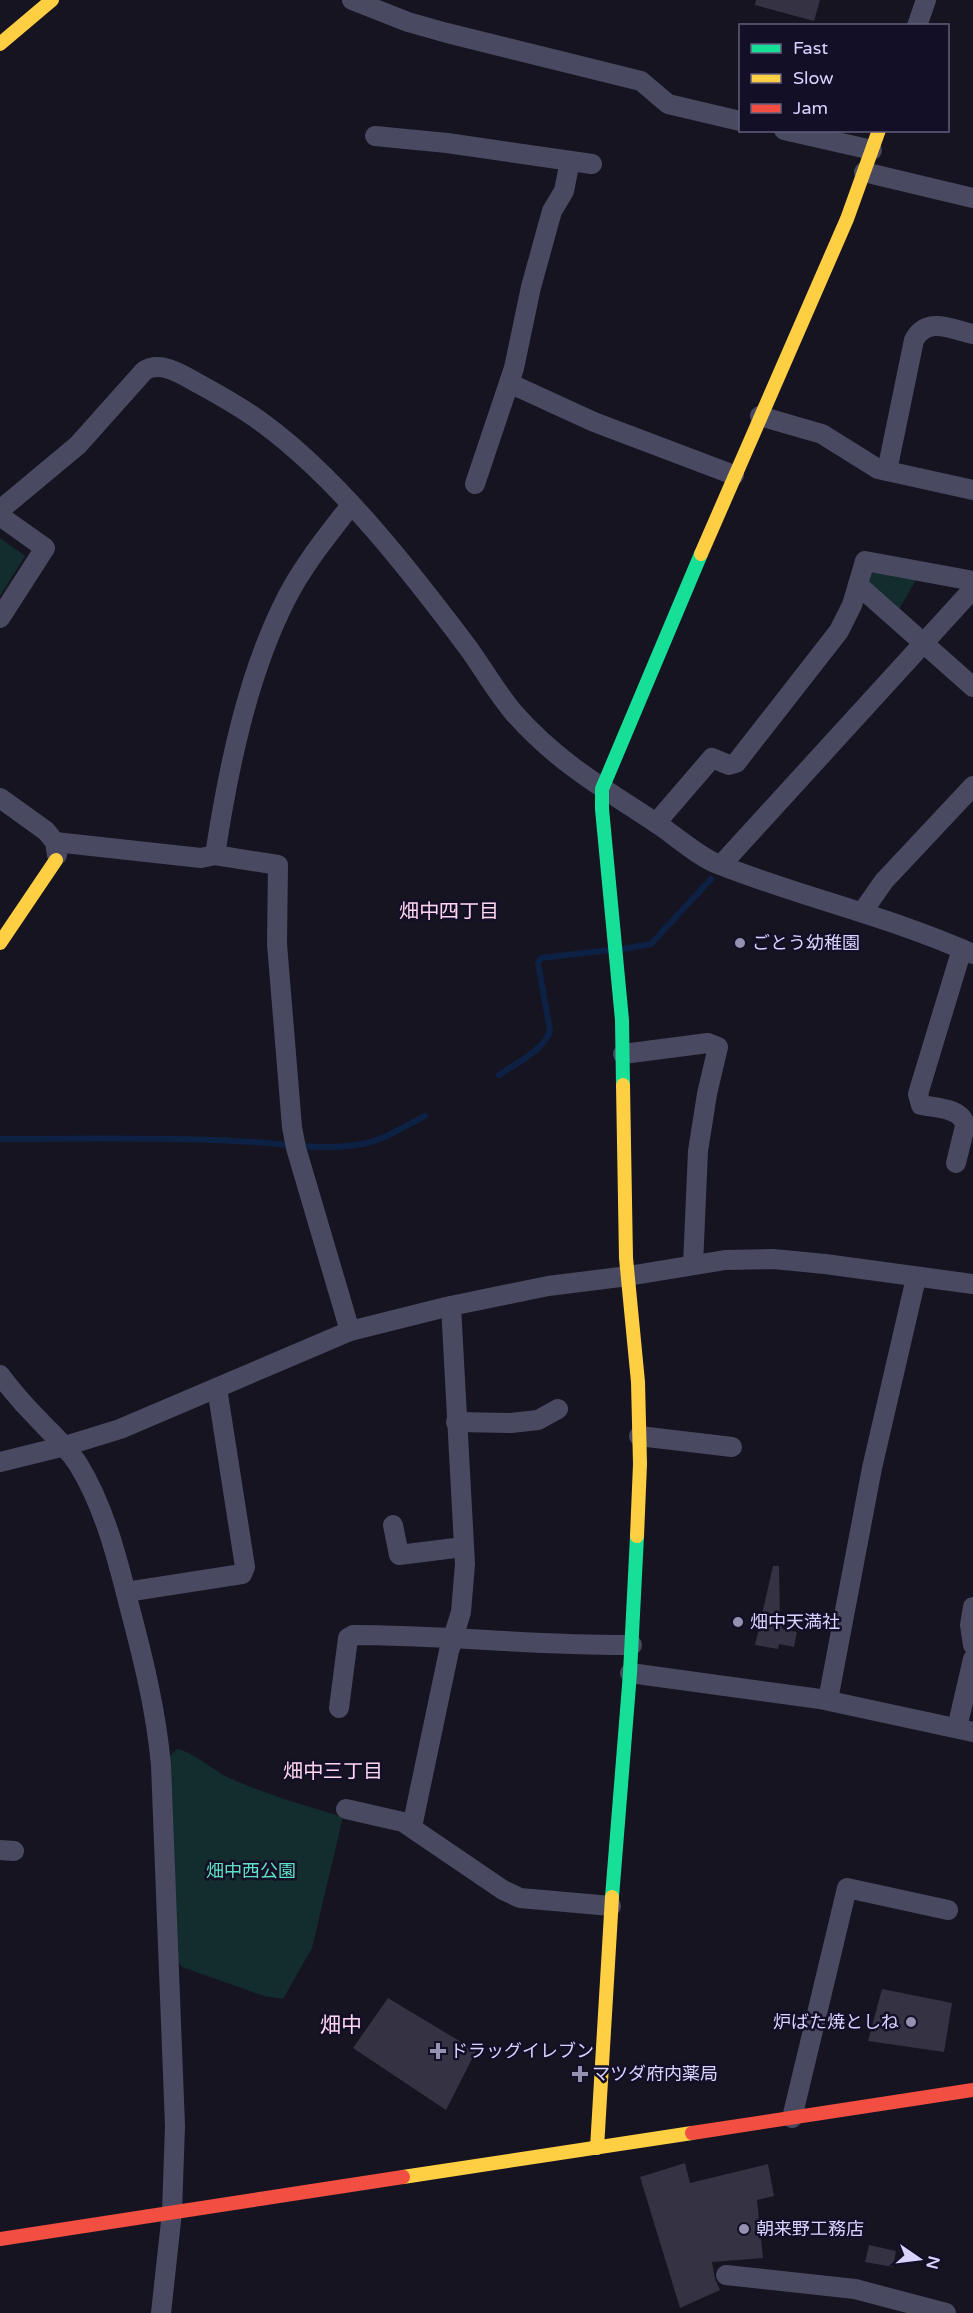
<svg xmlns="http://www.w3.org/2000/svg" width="973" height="2313" viewBox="0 0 973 2313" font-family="'Varela Round','Noto Sans JP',sans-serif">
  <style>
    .green { fill: #132c2d }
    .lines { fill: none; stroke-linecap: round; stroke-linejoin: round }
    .stream { stroke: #0d2144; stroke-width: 6 }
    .building { fill: #343243 }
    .street { stroke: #4a4962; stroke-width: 20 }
    .fast { stroke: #16e098; stroke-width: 14 }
    .slow { stroke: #ffcf43; stroke-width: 14 }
    .jam { stroke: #f24e42; stroke-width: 14 }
    .poi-dot { fill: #9591b1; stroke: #130f26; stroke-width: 2 }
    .labels { text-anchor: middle; stroke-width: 5; stroke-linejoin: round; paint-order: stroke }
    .poi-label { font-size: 18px; fill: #d9d4ff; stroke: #130f26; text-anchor: start }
    .park-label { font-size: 18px; fill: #5fe0c0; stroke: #130f26 }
    .neighbourhood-label { font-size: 20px; fill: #ffd6f0; stroke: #130f26 }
    .quarter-label { font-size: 21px; fill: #ffd6f0; stroke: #130f26 }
  </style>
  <rect width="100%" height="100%" fill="#161421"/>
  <g class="green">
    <polygon points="0,538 25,556 0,596"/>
    <polygon points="873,570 916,580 899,609 869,583"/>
    <path d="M177 1749C187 1749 214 1770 225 1776 263 1794 304 1805 343 1817L312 1948 283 1999 264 1996 182 1967 178 1962 170 1756Z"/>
  </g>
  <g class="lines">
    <g class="stream">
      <polyline points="623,949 651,944 711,879"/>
      <path d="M499 1075C516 1063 545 1050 550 1030L538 963 541 958 610 950"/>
      <path d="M0 1139C78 1139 156 1137 234 1141 276 1142 320 1152 362 1144 384 1140 405 1126 425 1116"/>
    </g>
  </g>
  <g class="building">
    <polygon points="756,0 820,0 814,21 755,5"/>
    <polygon points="773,1566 779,1566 780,1622 783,1623 782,1629 797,1632 794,1647 779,1644 778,1649 755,1645"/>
    <polygon points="882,1989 952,2003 944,2052 868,2041"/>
    <polygon points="388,1998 476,2051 446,2110 353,2048"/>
    <polygon points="685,2163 690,2183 768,2164 774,2196 757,2200 763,2258 712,2262 715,2279 720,2290 680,2308 640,2177"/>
    <polygon points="869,2245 896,2251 893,2267 865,2262"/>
  </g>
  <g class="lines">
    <g class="street">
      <polyline points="352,0 408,22 447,33 641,81 668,104 740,121"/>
      <polyline points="917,26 926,0"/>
      <polyline points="784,130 872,150"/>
      <polyline points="375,136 447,143 592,164"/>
      <polyline points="864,172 973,198"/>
      <polyline points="509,383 594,422 734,475"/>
      <polyline points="760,416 822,434 878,469 973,490"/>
      <path d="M887 471 914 340C927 316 951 329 973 334"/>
      <polyline points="475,484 514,368 531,287 552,211 564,191 570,161"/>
      <path d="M0 510 78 445 144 371C161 359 186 377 201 385 223 397 244 409 264 424 340 480 412 573 469 649 484 670 497 693 514 713 558 763 605 789 659 825 677 837 700 858 720 865 804 898 891 917 973 954"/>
      <polyline points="0,516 45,548 0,618"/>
      <polyline points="858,585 973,687"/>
      <polyline points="0,798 46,831 55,842 57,855"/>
      <polyline points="656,823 712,758 729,765 736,763 839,631 852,605 865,561 973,581"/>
      <path d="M55 842 201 858 215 855C228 770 247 676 286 599 303 565 328 535 351 505"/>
      <polyline points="215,855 278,865 277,944 292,1127 296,1148 350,1331"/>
      <polyline points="721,865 973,589"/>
      <polyline points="863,911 884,881 973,786"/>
      <polyline points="623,1054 708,1043 718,1047 707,1094 698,1151 693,1265"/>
      <path d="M956 1163 965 1126C963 1108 937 1108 921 1105L918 1094 962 949"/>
      <path d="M0 1375C12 1391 25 1406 39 1420 52 1434 67 1447 78 1464 104 1506 117 1557 129 1605 143 1658 156 1710 161 1765L175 2126 172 2212 161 2313"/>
      <polyline points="456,1422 511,1423 538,1420 558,1409"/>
      <polyline points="639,1436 732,1447"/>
      <polyline points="0,1462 65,1446 120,1429 350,1331 446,1307 548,1286 628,1276 725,1260 773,1259 825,1264 973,1284"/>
      <polyline points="393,1525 399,1555 463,1547"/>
      <polyline points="126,1592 242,1574 245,1567 217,1388"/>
      <polyline points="973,1607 970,1625 973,1645"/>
      <polyline points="630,1673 820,1699 973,1732"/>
      <polyline points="828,1700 872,1468 916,1278"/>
      <path d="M339 1708 348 1638 353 1635C446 1635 539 1646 632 1645"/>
      <polyline points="957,1728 973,1659"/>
      <polyline points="346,1809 403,1822 503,1890 520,1898 611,1906"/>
      <polyline points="412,1827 449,1651 461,1612 465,1564 451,1306"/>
      <polyline points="0,1850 14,1851"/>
      <polyline points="792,2118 847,1888 948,1910"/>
      <polyline points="726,2275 855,2289 946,2313"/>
    </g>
    <g class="fast">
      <polyline points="623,1085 622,1020 602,809 602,789 701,554"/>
      <polyline points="612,1897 630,1673 637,1536"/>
    </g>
    <g class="slow">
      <polyline points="0,44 52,0"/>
      <polyline points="701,554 847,219 879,130"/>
      <polyline points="0,943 56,860"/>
      <polyline points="623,1085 626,1258 638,1382 640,1464 637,1536"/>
      <polyline points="597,2148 612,1897"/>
      <polyline points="403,2177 692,2133"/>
    </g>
    <g class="jam">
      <polyline points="692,2133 973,2090"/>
      <polyline points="0,2239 403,2177"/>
    </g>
  </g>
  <g class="poi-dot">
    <circle cx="740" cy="943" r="6"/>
    <circle cx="738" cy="1622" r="6"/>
    <circle cx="911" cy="2022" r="6"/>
    <path d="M435 2042h6v6h6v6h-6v6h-6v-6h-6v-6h6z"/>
    <path d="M577 2065h6v6h6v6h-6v6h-6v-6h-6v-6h6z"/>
    <circle cx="744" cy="2229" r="6"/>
  </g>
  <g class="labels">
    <g class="poi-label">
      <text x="752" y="949">ごとう幼稚園</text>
      <text x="750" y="1628">畑中天満社</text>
      <text x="899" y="2028" text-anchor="end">炉ばた焼としね</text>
      <text x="450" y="2057">ドラッグイレブン</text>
      <text x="592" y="2080">マツダ府内薬局</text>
      <text x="756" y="2235">朝来野工務店</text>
    </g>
    <g class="park-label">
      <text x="251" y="1877">畑中西公園</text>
    </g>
    <g class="neighbourhood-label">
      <text x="449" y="918">畑中四丁目</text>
      <text x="333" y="1778">畑中三丁目</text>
    </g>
    <g class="quarter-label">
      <text x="341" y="2032">畑中</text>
    </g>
  </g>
  <rect x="739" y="24" width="210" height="108" fill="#130f26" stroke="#625e7d" stroke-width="1.5"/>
  <rect x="751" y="44" width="30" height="9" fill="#16e098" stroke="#625e7d" stroke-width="1.5"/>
  <text x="793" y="54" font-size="18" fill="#d9d4ff">Fast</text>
  <rect x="751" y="74" width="30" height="9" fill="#ffcf43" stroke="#625e7d" stroke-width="1.5"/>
  <text x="793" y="84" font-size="18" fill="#d9d4ff">Slow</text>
  <rect x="751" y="104" width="30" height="9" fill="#f24e42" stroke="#625e7d" stroke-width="1.5"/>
  <text x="793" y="114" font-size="18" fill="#d9d4ff">Jam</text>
  <g transform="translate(919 2259) rotate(104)" stroke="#130f26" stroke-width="4.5" paint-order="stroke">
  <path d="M0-4.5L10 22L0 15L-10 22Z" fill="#d9d4ff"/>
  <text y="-9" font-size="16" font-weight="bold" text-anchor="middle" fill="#d9d4ff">N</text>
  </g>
</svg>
